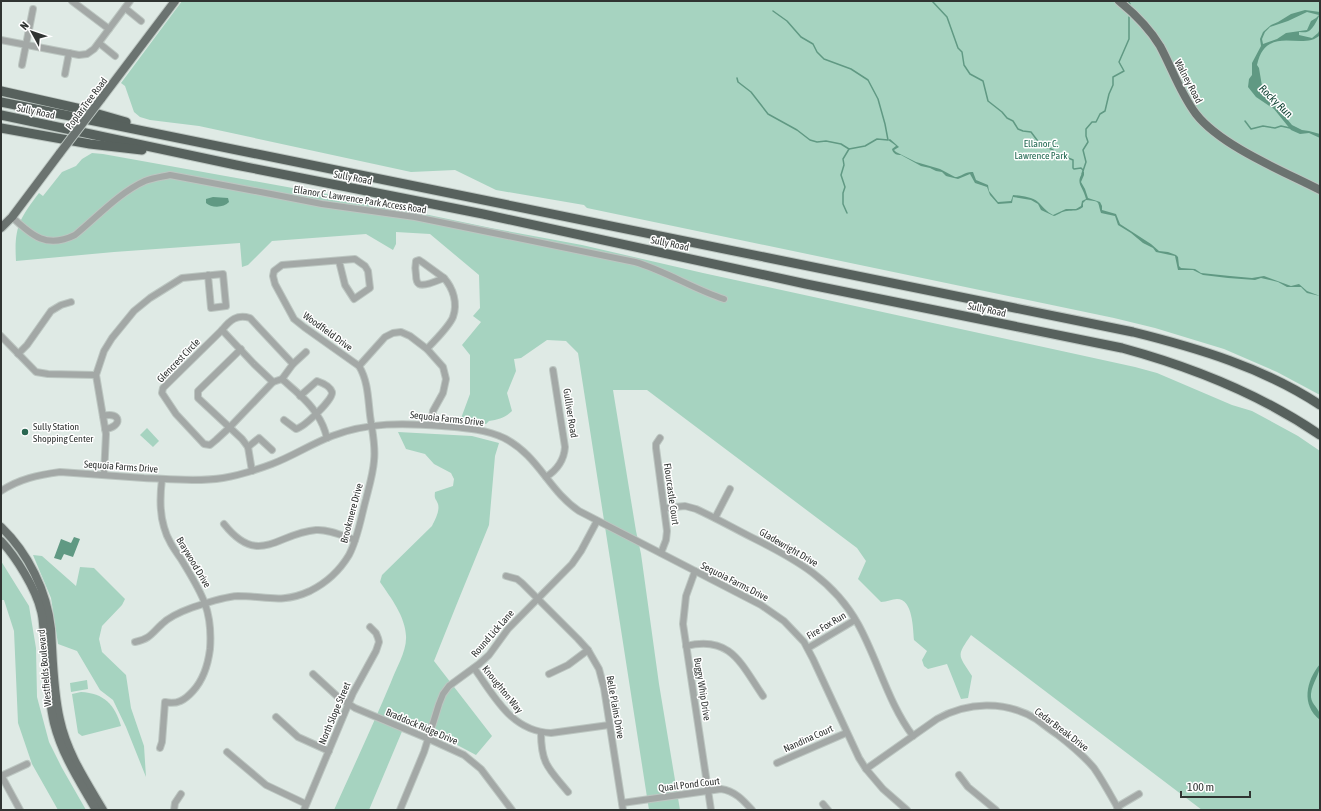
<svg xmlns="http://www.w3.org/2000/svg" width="1321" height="811" viewBox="0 0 1321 811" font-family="'Asap Condensed',sans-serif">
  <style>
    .green { fill: #a6d3c0 }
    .water { fill: #609983; fill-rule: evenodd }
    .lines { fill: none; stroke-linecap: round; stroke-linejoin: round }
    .stream { stroke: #609983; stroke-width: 1.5 }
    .minor-casing { stroke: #bcc6c1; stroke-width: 8 }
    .major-casing { stroke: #bcc6c1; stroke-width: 10 }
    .highway-casing { stroke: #bcc6c1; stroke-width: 11 }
    .minor { stroke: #a3a8a6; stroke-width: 6 }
    .major { stroke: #6b7370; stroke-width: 8 }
    .highway { stroke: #57615d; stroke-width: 9 }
    .major-bridge-casing { stroke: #bcc6c1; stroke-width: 10; stroke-linecap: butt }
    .major-bridge { stroke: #6b7370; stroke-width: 8 }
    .poi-dot { fill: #2b6752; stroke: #fff; stroke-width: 1.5 }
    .labels { text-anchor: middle; stroke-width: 3; stroke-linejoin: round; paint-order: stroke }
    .street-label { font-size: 10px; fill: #303432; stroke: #fff }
    .park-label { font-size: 10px; fill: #1f664f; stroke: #fff }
    .poi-label { font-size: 10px; fill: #303432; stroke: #fff; text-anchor: start }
    .water-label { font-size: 11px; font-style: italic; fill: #083c2c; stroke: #fff }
  </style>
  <rect width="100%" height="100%" fill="#dfeae5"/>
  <g class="green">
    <polygon points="182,1 1115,1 1128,11 1149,34 1194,116 1320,194 1320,395 1277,372 1224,349 1155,328 1114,318 587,208 584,205 496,190 455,170 411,172 199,126 150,120 140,117 134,112 125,86 121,83"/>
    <path d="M1125 1H1320V187C1283 168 1222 142 1197 109 1181 89 1173 64 1161 42 1152 25 1138 13 1125 1Z"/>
    <path d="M92 153 103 154 348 198 491 228 582 245 703 273 1135 367 1157 373 1232 405 1252 411 1298 436 1320 451V810H1202L971 635C956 657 958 654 972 676L968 698 961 699 947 664 928 669 924 666 922 660 927 651 914 640C913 629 913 599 897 599 892 599 887 602 881 602L858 579 866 561 857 548 647 390H613L636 531 641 554 659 684 680 810H649L578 353 566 341 547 340 521 358 514 359 516 371 507 393 512 411C505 418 498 420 489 421L486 424 460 421 470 394V355L462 345 481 322 473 316 480 308 479 275 430 234 396 232V244L393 250 366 234 272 241 248 265 242 267 240 243 114 252 16 261C14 228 19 219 39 193L43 196 62 172 76 166 82 159Z"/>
    <polygon points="147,428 159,441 153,447 140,435"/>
    <path d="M398 432 472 436 499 443 495 456 489 525 456 606 434 661 492 736 476 755 444 738 406 722 369 810H334C353 768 373 725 391 682 396 668 407 651 406 636 405 616 391 598 380 582L382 575 432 526C435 520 440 511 438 504 436 498 434 500 435 492L453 486 454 479 451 473 434 464 425 454 406 449Z"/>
    <polygon points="33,555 42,556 76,586 80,567 94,568 125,599 122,605 102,626 99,639 102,652 126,675 131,708 144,746 146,777 126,727 113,700 100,690 77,651 58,644 51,598"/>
    <polygon points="1,561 29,606 36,648 37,697 49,742 62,768 86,810 58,810 32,764 18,723 14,631 4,600 1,600"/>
    <polygon points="87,680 88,689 71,692 70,683"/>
    <path d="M81 692C104 693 115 705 121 726L82 736 78 733 72 694Z"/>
  </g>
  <g class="water">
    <path d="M1305 10 1320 12C1320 16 1313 29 1309 31 1306 33 1303 32 1299 32V35L1312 38 1318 33 1320 29V35C1303 52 1266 23 1257 65L1259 68 1263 92 1282 113 1292 125 1302 130 1309 131 1320 134V138L1309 133 1300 134 1291 130 1274 109 1256 97 1248 87 1249 79 1252 75V63L1261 46 1260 39 1263 32 1271 25 1278 22 1291 14ZM1307 12 1319 15 1316 18 1311 21 1307 30 1286 33 1277 39 1263 44 1262 39 1265 32 1270 27 1288 21Z"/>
    <path d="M890 139 899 147 894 150 896 152 916 162 940 169 955 177C961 177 966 171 973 172L976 180 988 185 989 191 998 202 1011 201 1013 195C1021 196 1032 197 1038 202 1044 208 1046 211 1053 215L1066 209H1076L1081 206 1082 201 1086 199C1083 186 1074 183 1084 171V175L1081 182 1085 189 1088 198 1100 202 1102 206V210L1116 214 1120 224 1151 244 1159 251 1168 252 1176 255 1178 257 1179 266 1181 268 1195 269 1201 273 1230 276 1252 278 1264 276 1291 286 1299 284 1307 291 1320 296 1307 293 1301 287H1287L1278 282 1261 278 1255 280 1228 278 1203 275 1193 270H1178L1175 256 1156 252 1153 248 1143 243 1131 233 1118 225 1115 216 1101 213C1097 200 1101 202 1086 200L1083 203V207C1077 212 1073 210 1067 211 1062 211 1058 215 1054 216L1041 210 1038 204 1031 200 1013 197 1012 203 998 204 990 195 987 187 975 183 970 174 958 179 946 176 942 172 936 171 930 168 921 166 901 155C897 155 893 154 892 149L896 146 895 145 888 140Z"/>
    <path d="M213 197 228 198 229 202C224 208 211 208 206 203V199Z"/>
    <polygon points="74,537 80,539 73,557 64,554 61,560 54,558 61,539 71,543"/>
    <path d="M1320 664C1320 675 1312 683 1311 694 1310 703 1317 706 1320 714 1321 716 1320 718 1320 720 1301 705 1306 681 1320 664Z"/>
  </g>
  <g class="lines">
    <g class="stream">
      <path d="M932 1 947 17 958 48 962 52 964 65 970 74 983 81 988 101 1002 112 1007 118 1013 121 1018 129 1023 131 1031 132 1040 144 1053 150 1054 153C1062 155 1067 157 1073 160V168L1074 169 1081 168 1083 170"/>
      <polyline points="1128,1 1130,4"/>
      <polyline points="737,78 738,82 751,92 768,114 797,130 810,140 817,142 826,141 841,144 849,149 865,146 877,139 888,140 885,124 878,99 868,80 851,69 824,59 817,52 813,44 801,37 787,21 773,11"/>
      <polyline points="1245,121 1251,129 1263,126 1275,128 1281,126 1290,128"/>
      <polyline points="1082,174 1086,162 1083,150 1088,142 1086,136 1086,129 1092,122 1096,122 1100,114 1105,111 1109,94 1113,85 1113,77 1124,71 1119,62 1129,39 1129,17"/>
      <polyline points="847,213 843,204 843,193 845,187 841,175 844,165 843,159 849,149"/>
    </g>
    <defs>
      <g id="minor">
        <polyline points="72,1 109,29"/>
        <polyline points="125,8 141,21"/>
        <polyline points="1,40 79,55 87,54 94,49 130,1"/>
        <polyline points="99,43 115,56"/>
        <polyline points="22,65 33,9"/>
        <polyline points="65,74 69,53"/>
        <path d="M12 217C32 236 47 249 75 235 97 217 120 192 145 181 153 178 161 177 170 175L271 194 322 204 415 217 635 262C666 271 693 289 724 299"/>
        <path d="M419 260 422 262 444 278C439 280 424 287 419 284 416 282 416 278 416 275 415 270 415 266 416 261Z"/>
        <path d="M222 330 254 364 273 382 282 379C294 390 309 401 317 415 322 422 325 430 327 438"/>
        <polyline points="1,336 36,372 48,374 96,375"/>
        <polyline points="241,349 198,391 198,398 242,439 248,447 252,471"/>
        <path d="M427 349C435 340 449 327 453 317 458 303 453 288 444 278"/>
        <polyline points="18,354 27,345 51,311 61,305 71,302"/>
        <polyline points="293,364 306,352"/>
        <polyline points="359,366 385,337 393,333 401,332 410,336 427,349 443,367 446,379 443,393 433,411 431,425"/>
        <path d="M273 382 229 428 216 440 210 445 204 444 176 414 162 393 163 388 222 330C230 320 237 314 250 318L293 364 282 379"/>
        <path d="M103 416C121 411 123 427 105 429"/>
        <path d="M284 420 296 429C304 427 334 399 332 392 330 386 323 383 317 381L300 396"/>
        <polyline points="660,438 656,444 656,448 667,531 666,540 661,553"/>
        <polyline points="248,447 259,438 272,450"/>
        <polyline points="104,475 106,434 96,375 104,351 112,338 134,311 150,298 182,278 223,274 226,306 211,308 208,275"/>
        <path d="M546 477C557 470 564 461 565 447L553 370"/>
        <path d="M1 491C19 479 38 475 60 472 88 474 116 476 144 478 170 479 197 482 223 478 240 475 256 470 272 464 293 456 311 444 332 436 368 422 405 423 442 426 464 428 485 429 504 438 539 456 548 490 579 511L761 605 784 621 804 642 813 659 859 758 866 769 883 789 907 810"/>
        <path d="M665 508 685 506 696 509C716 518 735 529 755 539 797 560 834 581 858 624 878 660 888 703 913 736"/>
        <polyline points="715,518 730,489"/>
        <path d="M224 524C259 568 277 533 316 530 329 529 343 536 355 540"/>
        <polyline points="695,571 686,596 683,624 711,810"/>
        <polyline points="506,576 517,579 522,583 578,639 588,650 599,669 604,688 623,810"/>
        <path d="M135 642C150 639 152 633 162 624 170 616 180 612 191 608 206 603 222 597 238 596 266 596 282 604 310 591 326 583 340 570 349 555 358 538 361 517 366 499 369 487 373 474 374 461 376 445 372 431 370 415 368 398 368 381 359 366L304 327 294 319 275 284 273 276 274 271 282 265 355 259 365 266 368 271 370 288 354 299 345 285 339 261"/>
        <path d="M686 646C731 635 741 664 763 696"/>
        <polyline points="808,648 855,620"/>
        <path d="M474 668C495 697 511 731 551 733L609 725"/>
        <polyline points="313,674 338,697 355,708 429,739 464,755 481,769 512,810"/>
        <polyline points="549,674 568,665 588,650"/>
        <polyline points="276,717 298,737 329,751"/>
        <path d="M541 733C541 764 549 769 568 792"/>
        <path d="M160 748 162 742 165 702C177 705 185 700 193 691 204 679 208 665 210 649 213 609 201 592 181 559 174 549 167 539 164 527 159 511 160 495 162 479"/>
        <polyline points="227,752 266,785 306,804"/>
        <polyline points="777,763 846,733"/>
        <path d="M866 769 937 719C967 702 1005 700 1036 719 1043 724 1050 730 1058 735 1071 745 1083 755 1094 768 1103 781 1111 796 1119 810"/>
        <polyline points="1,775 20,810"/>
        <polyline points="959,775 968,787 996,810"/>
        <polyline points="1,776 27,764"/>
        <path d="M622 803 721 789C735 791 743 800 752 810"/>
        <polyline points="823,804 828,810"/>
        <polyline points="1117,807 1139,794"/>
        <polyline points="174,810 175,803 181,794"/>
        <polyline points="304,810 353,693 376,651 379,642 378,638 376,633 370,627"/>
        <polyline points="400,810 424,752 439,704 443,694 449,686 479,664 489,655 508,629 572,564 581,551 597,521"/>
      </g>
      <g id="major">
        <path d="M1119 1C1135 14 1149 28 1160 46 1172 68 1180 93 1196 114 1221 146 1283 171 1320 190"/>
        <polyline points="101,99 175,1"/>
        <polyline points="1,228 12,217 60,153"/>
        <path d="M1 527C28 553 47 591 51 629 53 659 53 690 60 720 67 753 86 781 103 810"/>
        <path d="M1 541C16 557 36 589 41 611 43 618 43 626 44 633 47 663 47 693 54 723 62 755 80 782 96 810"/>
      </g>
      <g id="highway">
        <polyline points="1,91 81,109 126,122"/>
        <path d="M1 102 1133 332C1198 348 1264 368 1320 405"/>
        <path d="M1 115 236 165 483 214 806 284 1122 348C1192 367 1260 394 1320 435"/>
        <polyline points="1,128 90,144 142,150"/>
      </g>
    </defs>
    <use href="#minor" class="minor-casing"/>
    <use href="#major" class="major-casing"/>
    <use href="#highway" class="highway-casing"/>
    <use href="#minor" class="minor"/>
    <use href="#major" class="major"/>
    <use href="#highway" class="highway"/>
    <defs>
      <polyline id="major-bridge" points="60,153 101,99"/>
    </defs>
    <use href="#major-bridge" class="major-bridge-casing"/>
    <use href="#major-bridge" class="major-bridge"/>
  </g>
  <circle class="poi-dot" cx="25" cy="432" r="4"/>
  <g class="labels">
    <g class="street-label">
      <text transform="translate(1189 81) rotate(62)" y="4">Walney Road</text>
      <text transform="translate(86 103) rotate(-53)" y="4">Poplar Tree Road</text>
      <text transform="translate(36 111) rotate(12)" y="4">Sully Road</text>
      <text transform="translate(353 177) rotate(11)" y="4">Sully Road</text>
      <text transform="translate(360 199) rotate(9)" y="4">Ellanor C. Lawrence Park Access Road</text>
      <text transform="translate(670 243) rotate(12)" y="4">Sully Road</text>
      <text transform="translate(987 309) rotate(12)" y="4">Sully Road</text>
      <text transform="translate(328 331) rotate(36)" y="4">Woodfield Drive</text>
      <text transform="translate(178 360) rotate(-46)" y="4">Glencrest Circle</text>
      <text transform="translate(571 413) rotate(81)" y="4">Gulliver Road</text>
      <text transform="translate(447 418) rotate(6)" y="4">Sequoia Farms Drive</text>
      <text transform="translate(121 466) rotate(4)" y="4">Sequoia Farms Drive</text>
      <text transform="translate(672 494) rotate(82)" y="4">Flourcastle Court</text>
      <text transform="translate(351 513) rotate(-75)" y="4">Brookmere Drive</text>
      <text transform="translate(789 547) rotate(30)" y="4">Gladewright Drive</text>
      <text transform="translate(194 562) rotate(59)" y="4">Braywood Drive</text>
      <text transform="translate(735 581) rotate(27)" y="4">Sequoia Farms Drive</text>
      <text transform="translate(826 625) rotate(-31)" y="4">Fire Fox Run</text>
      <text transform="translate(492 633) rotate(-49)" y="4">Round Lick Lane</text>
      <text transform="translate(44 668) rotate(-95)" y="4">Westfields Boulevard</text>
      <text transform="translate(503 689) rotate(51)" y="4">Knoughton Way</text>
      <text transform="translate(703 689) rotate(81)" y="4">Buggy Whip Drive</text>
      <text transform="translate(616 707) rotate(80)" y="4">Belle Plains Drive</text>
      <text transform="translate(334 713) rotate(-67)" y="4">North Slope Street</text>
      <text transform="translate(422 726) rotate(23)" y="4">Braddock Ridge Drive</text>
      <text transform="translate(1062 729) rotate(37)" y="4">Cedar Break Drive</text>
      <text transform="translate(808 738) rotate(-24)" y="4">Nandina Court</text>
      <text transform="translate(689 784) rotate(-7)" y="4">Quail Pond Court</text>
    </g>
    <g class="park-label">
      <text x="1041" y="147">Ellanor C.<tspan x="1041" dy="12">Lawrence Park</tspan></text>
    </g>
    <g class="poi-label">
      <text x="33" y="430">Sully Station<tspan x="33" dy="12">Shopping Center</tspan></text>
    </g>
    <g class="water-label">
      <text transform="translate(1276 101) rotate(44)" y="4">Rocky Run</text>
    </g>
  </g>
  <rect width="1321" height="811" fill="none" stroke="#303432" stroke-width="4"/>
  <g transform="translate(32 32) rotate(310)" stroke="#ffffff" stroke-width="3" paint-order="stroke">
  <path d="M0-3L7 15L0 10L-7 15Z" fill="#303432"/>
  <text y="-6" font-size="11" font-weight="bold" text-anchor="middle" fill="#303432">N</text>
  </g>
  <path d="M1181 791v6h69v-6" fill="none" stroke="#303432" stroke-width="2"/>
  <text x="1187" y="791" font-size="12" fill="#303432" stroke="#ffffff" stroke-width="3" paint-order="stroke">100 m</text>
</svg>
